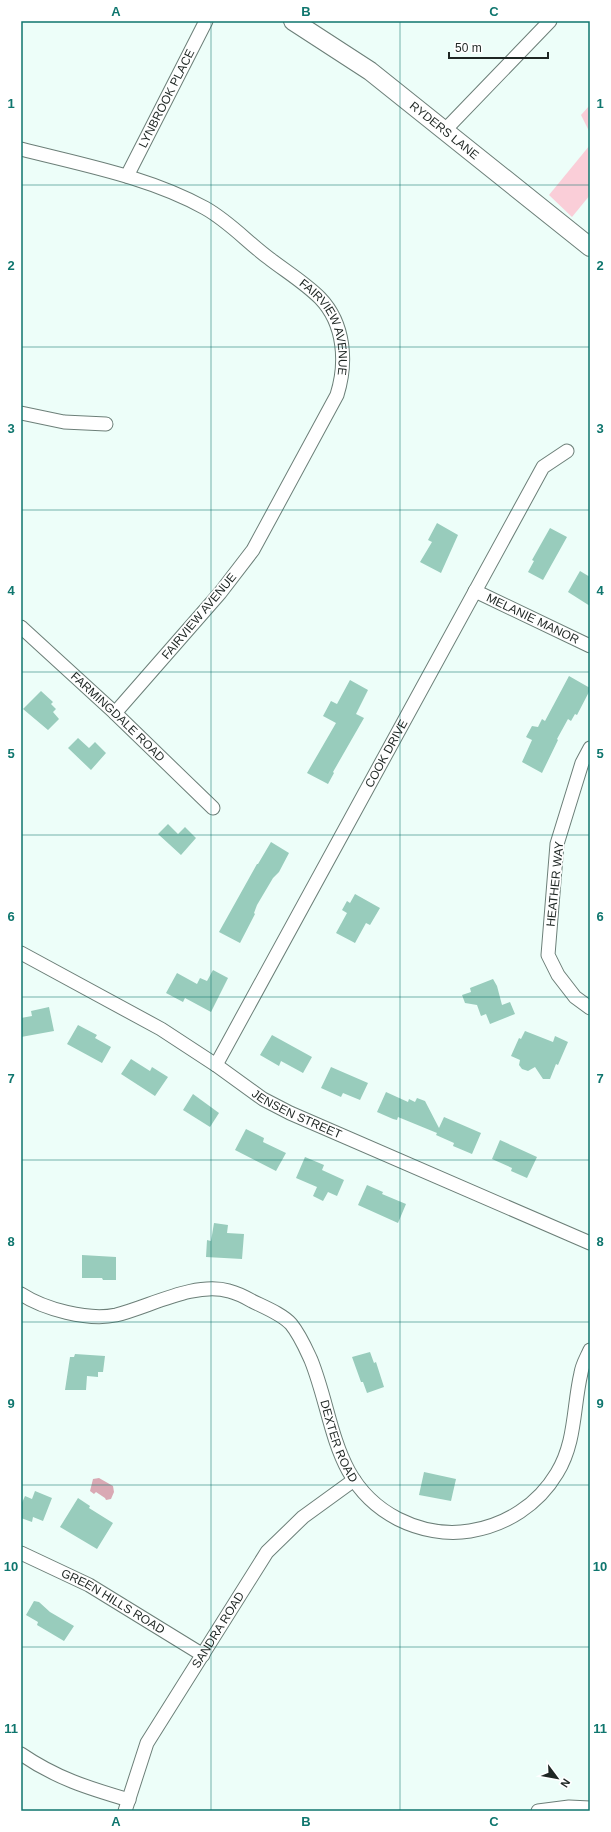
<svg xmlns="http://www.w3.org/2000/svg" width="611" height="1832" viewBox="0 0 611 1832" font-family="Arial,sans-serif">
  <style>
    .green { fill: #faced8 }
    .water { fill: #d9a9b4 }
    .building { fill: #98ccbc }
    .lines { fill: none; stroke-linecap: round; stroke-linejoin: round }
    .minor-casing { stroke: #6c7f78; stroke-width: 15 }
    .secondary-casing { stroke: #6c7f78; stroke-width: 20 }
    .minor { stroke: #fff; stroke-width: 13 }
    .secondary { stroke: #fff; stroke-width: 18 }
    .grid { fill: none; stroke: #0f766e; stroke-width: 1; stroke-opacity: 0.55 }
    .labels { text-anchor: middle; stroke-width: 3.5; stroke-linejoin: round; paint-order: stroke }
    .street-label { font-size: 12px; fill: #1e2623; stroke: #fff }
    .neatline { fill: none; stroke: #0f766e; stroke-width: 1.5 }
    .grid-label { font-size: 13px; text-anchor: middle; font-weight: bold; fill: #0f766e }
  </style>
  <rect width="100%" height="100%" fill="#edfef9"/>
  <g class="green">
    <polygon points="590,105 590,133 581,115"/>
    <polygon points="590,145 590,195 572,217 549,195"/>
  </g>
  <polygon class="water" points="99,1478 113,1486 114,1492 111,1499 106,1500 105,1498 96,1492 94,1494 90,1491 93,1479"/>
  <g class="building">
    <polygon points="437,523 458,535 441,573 420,562 432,542 428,540"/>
    <polygon points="550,528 567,537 543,580 528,572 534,561 532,560"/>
    <polygon points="580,571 590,577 590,606 568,592"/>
    <polygon points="569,676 590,688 590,690 577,715 575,714 571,721 568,719 557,739 558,740 542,773 522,762 532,740 526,737 532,726 538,727 542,719 545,721"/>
    <polygon points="350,680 368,690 356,714 364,718 333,772 334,773 328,784 307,773 336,723 323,716 331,701 337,704"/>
    <polygon points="41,691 53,702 51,704 56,709 53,712 59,719 48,730 23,709"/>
    <polygon points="78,738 89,748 95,742 106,753 91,770 68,748"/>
    <polygon points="168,824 178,834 185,827 196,838 181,855 158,834"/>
    <polygon points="271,842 289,853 279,872 273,878 257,905 254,913 255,914 240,943 219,932 257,864 258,864"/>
    <polygon points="355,894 380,908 370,925 366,923 355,943 336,933 347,913 342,910 347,901 350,903"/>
    <polygon points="213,970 228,978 211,1012 185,998 183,1002 166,993 177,973 197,984 200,978 207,981"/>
    <polygon points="493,979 497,986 502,1005 510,1002 515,1014 490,1024 486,1014 481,1016 477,1005 465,1003 462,995 471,992 470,988"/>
    <polygon points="49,1007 54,1031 21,1037 21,1018 32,1016 31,1011"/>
    <polygon points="78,1025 97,1035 95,1038 111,1047 102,1063 67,1044"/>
    <polygon points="525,1031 553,1042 555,1036 568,1042 558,1065 556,1064 550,1079 543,1079 535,1067 528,1071 522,1069 519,1065 520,1060 511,1056 519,1038 521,1039"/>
    <polygon points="272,1035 312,1057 303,1073 281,1061 279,1066 260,1055"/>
    <polygon points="131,1059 150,1071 152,1067 168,1077 155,1096 121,1074"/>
    <polygon points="331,1067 368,1083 360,1100 343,1093 341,1097 321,1088"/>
    <polygon points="386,1092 408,1102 409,1099 415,1102 417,1098 425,1101 439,1128 444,1117 481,1133 472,1154 453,1146 454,1143 436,1135 437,1133 398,1117 397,1120 393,1119 377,1112"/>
    <polygon points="193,1094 219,1113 210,1127 183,1110"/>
    <polygon points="246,1129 264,1138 263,1142 286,1153 276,1171 235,1150"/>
    <polygon points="500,1140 537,1157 527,1178 511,1171 512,1168 492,1159"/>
    <polygon points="305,1157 324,1165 322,1170 344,1180 337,1196 328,1192 323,1201 313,1196 317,1187 296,1178"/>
    <polygon points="367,1185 383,1192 382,1194 406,1204 398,1223 358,1205"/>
    <polygon points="214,1223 228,1225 227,1233 244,1234 242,1259 206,1257 207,1240 211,1241"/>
    <polygon points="82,1255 116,1257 116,1280 103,1280 102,1278 82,1278"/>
    <polygon points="370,1352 374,1363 376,1362 384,1387 367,1393 363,1382 361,1382 352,1357"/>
    <polygon points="75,1354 105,1356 103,1372 98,1372 98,1377 87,1376 86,1390 65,1390 70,1357 74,1357"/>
    <polygon points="424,1472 456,1479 451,1501 419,1495"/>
    <polygon points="35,1491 52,1498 43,1521 33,1517 32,1522 21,1518 21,1505 25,1496 32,1499"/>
    <polygon points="78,1498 90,1506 89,1508 113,1523 97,1549 60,1527"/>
    <polygon points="34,1601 39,1602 50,1612 74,1626 64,1641 37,1625 38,1622 26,1615"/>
  </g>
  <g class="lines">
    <defs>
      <g id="minor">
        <polyline points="445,130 550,21"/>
        <path id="s1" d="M21 149C83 165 149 177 205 208 230 222 248 243 270 259 287 272 305 283 320 298 345 324 347 363 337 395L253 550 220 593 115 713"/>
        <path id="s2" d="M127 176 206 21"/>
        <polyline points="21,413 64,422 106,424"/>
        <path id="s3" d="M475 591 590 646"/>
        <path id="s4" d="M21 627 115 713 213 808"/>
        <polyline points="590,748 582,763 557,844 548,955 558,975 575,997 590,1008"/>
        <path id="s5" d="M21 953 161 1029 216 1065 263 1099 290 1113 590 1243"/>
        <path id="s6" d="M216 1065 543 467 567 451"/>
        <path id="s7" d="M21 1294C44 1309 88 1321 116 1315 149 1307 195 1281 229 1291 237 1293 245 1297 252 1301 264 1307 282 1314 291 1324 300 1335 305 1347 311 1360 335 1420 332 1485 398 1519 420 1530 446 1535 470 1531 506 1525 538 1505 557 1473 576 1442 573 1407 581 1373 582 1365 587 1357 590 1350"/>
        <path id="s8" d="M21 1553 89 1585 203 1655"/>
        <path d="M21 1754C56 1778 88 1788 129 1800"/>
        <path id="s9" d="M125 1811 147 1743 267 1552 303 1517 354 1480"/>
        <polyline points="538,1811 569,1807 590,1808"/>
      </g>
      <g id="secondary">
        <path id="s10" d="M293 21 370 71 590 247"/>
      </g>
    </defs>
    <use href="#minor" class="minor-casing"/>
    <use href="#secondary" class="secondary-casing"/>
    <use href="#minor" class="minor"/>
    <use href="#secondary" class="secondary"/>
  </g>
  <path class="grid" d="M211 21V1811M400 21V1811M21 185H590M21 347H590M21 510H590M21 672H590M21 835H590M21 997H590M21 1160H590M21 1322H590M21 1485H590M21 1647H590"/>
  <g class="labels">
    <g class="street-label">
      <text dy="4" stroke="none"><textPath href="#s2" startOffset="87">LYNBROOK PLACE</textPath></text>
      <text dy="4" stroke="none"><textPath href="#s10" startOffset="187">RYDERS LANE</textPath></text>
      <text dy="4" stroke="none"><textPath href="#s1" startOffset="369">FAIRVIEW AVENUE</textPath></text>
      <text transform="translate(199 616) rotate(-50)" y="4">FAIRVIEW AVENUE</text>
      <text dy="4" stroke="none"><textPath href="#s3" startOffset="64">MELANIE MANOR</textPath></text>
      <text dy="4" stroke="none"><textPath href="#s4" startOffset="132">FARMINGDALE ROAD</textPath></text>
      <text dy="4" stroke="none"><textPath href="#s6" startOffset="355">COOK DRIVE</textPath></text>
      <text transform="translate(555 884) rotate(-84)" y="4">HEATHER WAY</text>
      <text dy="4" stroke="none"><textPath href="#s5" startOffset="320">JENSEN STREET</textPath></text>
      <text dy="4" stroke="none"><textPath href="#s7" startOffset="414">DEXTER ROAD</textPath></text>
      <text dy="4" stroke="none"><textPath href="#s8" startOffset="104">GREEN HILLS ROAD</textPath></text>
      <text dy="4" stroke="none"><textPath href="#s9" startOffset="205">SANDRA ROAD</textPath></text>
    </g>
  </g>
  <rect width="611" height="1832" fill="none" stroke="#ffffff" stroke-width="44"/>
  <g transform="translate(557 1778) rotate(122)" stroke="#ffffff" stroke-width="3" paint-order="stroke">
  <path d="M0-3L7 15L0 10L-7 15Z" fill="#1e2623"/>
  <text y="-6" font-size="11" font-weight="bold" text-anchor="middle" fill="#1e2623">N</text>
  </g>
  <path d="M449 52v6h99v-6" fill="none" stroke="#1e2623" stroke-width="2"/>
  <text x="455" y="52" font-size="12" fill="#1e2623" stroke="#ffffff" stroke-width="3" paint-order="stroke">50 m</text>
  <rect x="22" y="22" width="567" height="1788" class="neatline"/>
  <g class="grid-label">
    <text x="116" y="16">A</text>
    <text x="306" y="16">B</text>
    <text x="494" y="16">C</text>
    <text x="11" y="108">1</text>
    <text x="600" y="108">1</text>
    <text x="11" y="270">2</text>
    <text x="600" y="270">2</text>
    <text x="11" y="433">3</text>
    <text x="600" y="433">3</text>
    <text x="11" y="595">4</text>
    <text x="600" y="595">4</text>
    <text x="11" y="758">5</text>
    <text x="600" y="758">5</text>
    <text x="11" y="921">6</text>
    <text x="600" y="921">6</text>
    <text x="11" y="1083">7</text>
    <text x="600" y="1083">7</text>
    <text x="11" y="1246">8</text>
    <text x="600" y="1246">8</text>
    <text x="11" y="1408">9</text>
    <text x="600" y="1408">9</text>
    <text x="11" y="1571">10</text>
    <text x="600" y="1571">10</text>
    <text x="11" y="1733">11</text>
    <text x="600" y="1733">11</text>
    <text x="116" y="1826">A</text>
    <text x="306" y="1826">B</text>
    <text x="494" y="1826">C</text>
  </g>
</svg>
